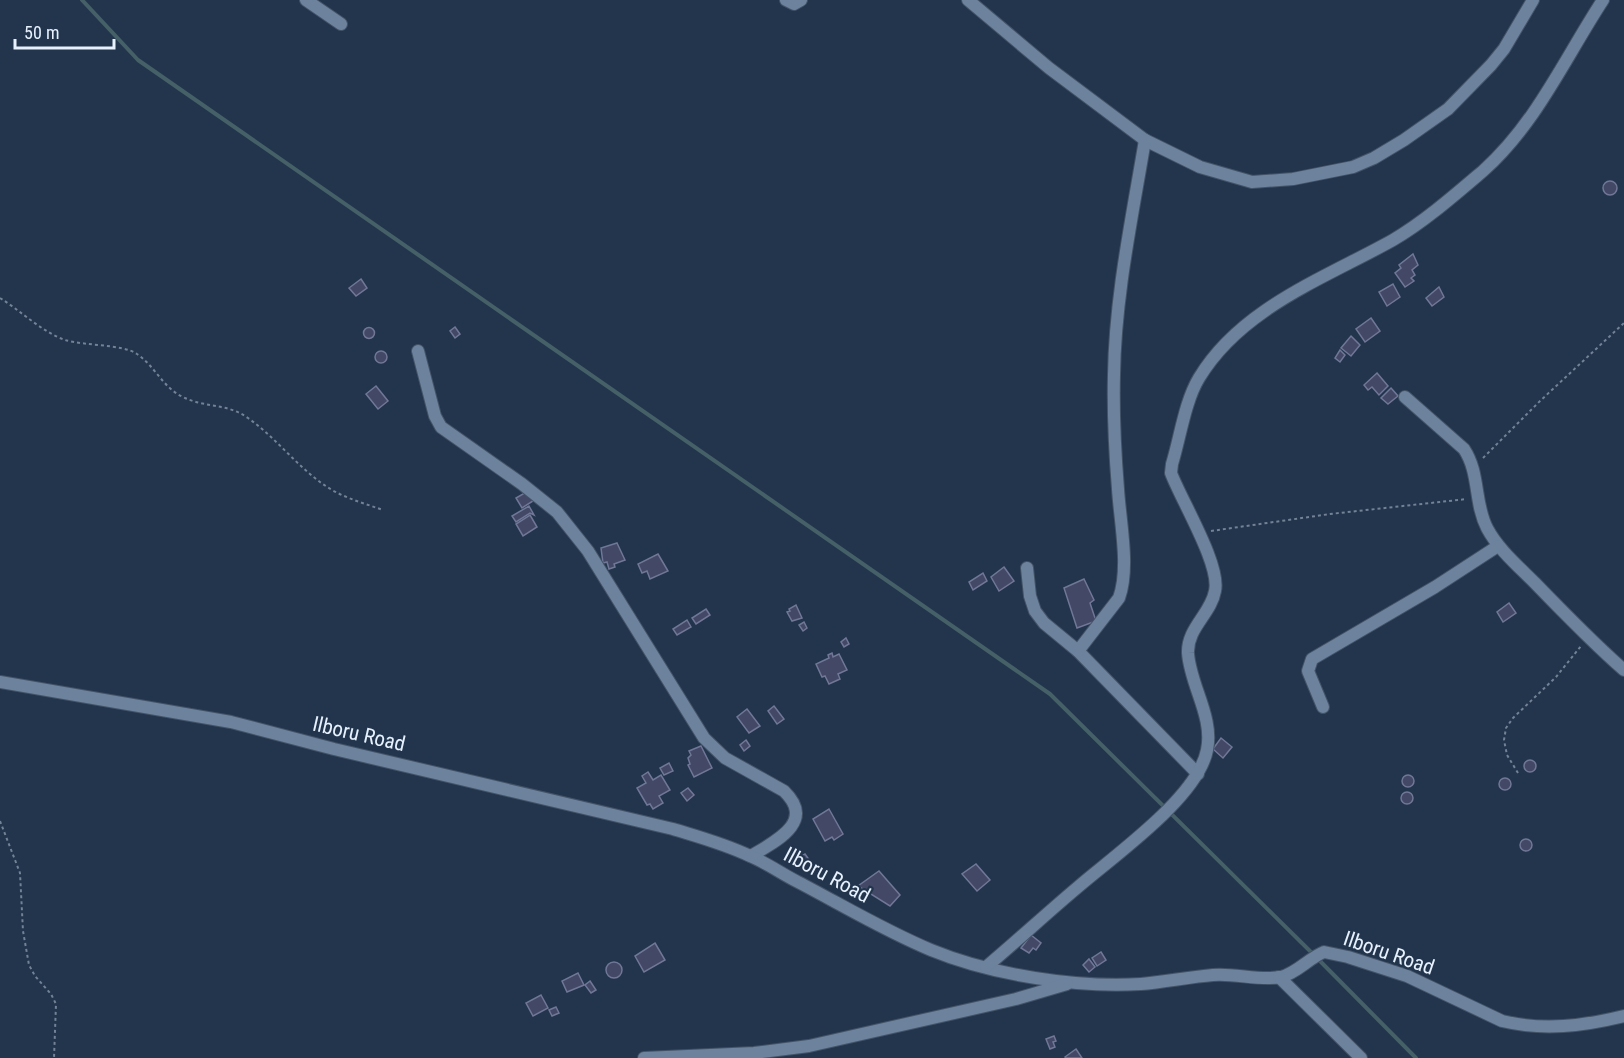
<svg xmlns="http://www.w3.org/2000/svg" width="1624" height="1058" viewBox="0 0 1624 1058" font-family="'Roboto Condensed',sans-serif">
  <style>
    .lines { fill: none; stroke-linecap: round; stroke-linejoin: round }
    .stream { stroke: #456067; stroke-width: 4 }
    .building { fill: #424865; stroke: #717797; stroke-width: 1.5 }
    .street-casing { stroke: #435367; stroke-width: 14 }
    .path { stroke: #738295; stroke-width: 2; stroke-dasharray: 3 3; stroke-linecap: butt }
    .street { stroke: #6c829d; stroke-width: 12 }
    .labels { text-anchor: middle; stroke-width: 4.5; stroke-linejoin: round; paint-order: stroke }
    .street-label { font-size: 21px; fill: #e7f1fd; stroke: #22354d }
  </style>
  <rect width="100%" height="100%" fill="#22354d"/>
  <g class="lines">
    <g class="stream">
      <polyline points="82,0 138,60 1050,694 1313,954"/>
      <polyline points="1318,959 1416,1058"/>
    </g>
  </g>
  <g class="building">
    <circle cx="1610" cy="188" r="7"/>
    <polygon points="1413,254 1418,265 1412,270 1415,275 1411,278 1414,281 1405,287 1395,273 1401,268 1399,265"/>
    <polygon points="361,279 367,288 356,296 349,288"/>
    <polygon points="1393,284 1400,297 1387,306 1379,292"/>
    <polygon points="1439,287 1444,297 1432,306 1426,298"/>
    <polygon points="1371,318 1380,331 1365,342 1356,329"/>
    <polygon points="455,327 460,334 455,338 450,331"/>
    <circle cx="369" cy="333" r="5.5"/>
    <polygon points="1351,336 1360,345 1351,356 1341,348"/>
    <polygon points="1340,350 1345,355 1340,362 1335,358"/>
    <circle cx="381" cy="357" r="6"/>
    <polygon points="1377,373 1388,386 1379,395 1372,387 1368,390 1364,385"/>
    <polygon points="376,386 388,401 378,409 366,394"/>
    <polygon points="1391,388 1398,396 1388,404 1381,398"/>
    <polygon points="528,491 533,501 522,508 516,498"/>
    <polygon points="529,506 534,515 530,513 516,522 512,516"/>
    <polygon points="530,515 537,527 523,536 516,524"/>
    <polygon points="617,543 625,560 614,564 615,567 609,569 607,562 603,563 601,548"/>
    <polygon points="658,554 668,571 650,579 647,571 642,573 638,564"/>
    <polygon points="1004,567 1014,581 999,591 991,577"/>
    <polygon points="983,573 987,581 973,590 969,582"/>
    <polygon points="1084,579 1094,600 1090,603 1096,621 1077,628 1064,588"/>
    <polygon points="1509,603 1516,613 1503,622 1497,612"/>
    <polygon points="796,605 802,618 792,621 787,612 790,611 789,609"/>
    <polygon points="706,609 710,615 696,624 692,618"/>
    <polygon points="687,620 691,627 677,635 673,629"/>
    <polygon points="804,622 807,628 803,631 799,625"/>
    <polygon points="846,638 849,644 844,647 841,642"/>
    <polygon points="832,653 833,657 839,654 847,670 838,674 840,679 829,684 825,676 822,677 816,664 829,658 828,655"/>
    <polygon points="774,706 784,719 777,724 768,711"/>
    <polygon points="747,709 760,726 749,733 737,717"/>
    <polygon points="1221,738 1232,747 1223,758 1213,749"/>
    <polygon points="746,740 750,746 744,751 740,745"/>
    <polygon points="701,746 712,768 694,777 688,765 690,764 688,758 691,755 689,751"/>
    <circle cx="1530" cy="766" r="6"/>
    <polygon points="669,763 673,771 664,775 660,768"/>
    <polygon points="648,772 653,780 661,775 670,790 659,796 663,803 653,809 650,804 647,805 637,788 646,783 642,776"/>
    <circle cx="1408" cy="781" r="6"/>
    <circle cx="1505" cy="784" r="6"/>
    <polygon points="688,788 694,795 687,801 681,793"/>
    <circle cx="1407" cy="798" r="6"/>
    <polygon points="829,809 843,834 834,840 832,837 825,841 813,819"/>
    <circle cx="1526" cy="845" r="6"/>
    <polygon points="805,854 810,861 800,868 795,860"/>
    <polygon points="976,864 990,880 977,891 962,874"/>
    <polygon points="879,871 900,895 890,906 858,886"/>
    <polygon points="1031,935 1041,943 1036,950 1033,948 1029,953 1021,948"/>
    <polygon points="655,943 665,960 644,972 635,956"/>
    <polygon points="1101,952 1106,960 1097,966 1092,958"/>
    <polygon points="1089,959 1095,967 1089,972 1083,965"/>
    <circle cx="614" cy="970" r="8"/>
    <polygon points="578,973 584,985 567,992 562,981"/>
    <polygon points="590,981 596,990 591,993 585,985"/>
    <polygon points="541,995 548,1008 533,1016 526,1003"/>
    <polygon points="556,1007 559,1013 552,1016 549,1010"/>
    <polygon points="1054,1036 1056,1041 1053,1042 1055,1047 1050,1049 1046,1039"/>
    <polygon points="1076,1049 1082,1058 1066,1058 1065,1057"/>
  </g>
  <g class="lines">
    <defs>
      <g id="street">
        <polyline points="306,0 341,24"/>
        <polyline points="786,0 794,4 801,0"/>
        <polyline points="968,0 1049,68 1145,140 1200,167 1252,182 1293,179 1353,167 1374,158 1404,140 1448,109 1491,65 1504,49 1533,0"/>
        <path d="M418 351 435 416 441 427 522 484 557 512 588 551 704 738 725 758 784 791C816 822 776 841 751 856"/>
        <path d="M1405 397 1464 449C1480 473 1474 503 1487 528 1498 549 1518 566 1535 583 1564 613 1593 643 1624 670"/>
        <polyline points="1027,568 1030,596 1035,611 1044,623 1078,651 1198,774"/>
        <path d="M1078 651 1119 598C1130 568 1120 522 1118 489 1115 452 1113 413 1114 375 1115 297 1132 218 1145 140"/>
        <path d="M0 682 231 722 334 749 673 829C699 837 725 844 750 856 767 863 782 874 798 882 842 905 885 931 931 950 992 975 1076 988 1141 984 1165 982 1189 977 1213 975 1235 973 1260 981 1281 977 1297 973 1309 958 1324 952L1348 957 1407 976 1502 1021C1544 1031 1583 1026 1624 1016"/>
        <polyline points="1323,707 1308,671 1312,659 1435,587 1498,546"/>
        <path d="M986 967C1017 941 1047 913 1078 887 1115 855 1198 797 1207 750 1214 717 1190 685 1188 653 1187 628 1211 614 1215 591 1221 565 1181 500 1171 473L1172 464C1180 438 1185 401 1199 378 1241 308 1325 278 1393 240 1424 222 1456 194 1483 171 1536 124 1565 58 1603 0"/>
        <polyline points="1279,977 1361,1058"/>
        <polyline points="644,1058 754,1053 809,1046 1016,999 1067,984"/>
      </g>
    </defs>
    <use href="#street" class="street-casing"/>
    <g class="path">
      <path d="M0 298C21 311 42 332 65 340 85 346 123 344 137 354 155 366 163 388 183 397 205 408 227 403 248 418 278 439 300 471 332 490 348 499 366 504 383 510"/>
      <polyline points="1483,458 1540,401 1624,323"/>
      <polyline points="1211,531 1330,514 1467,499"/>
      <polyline points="1518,773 1507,755 1504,740 1506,728 1513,718 1556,677 1581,646"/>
      <polyline points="0,821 20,873 23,931 29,965 35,976 51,994 56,1004 54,1058"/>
    </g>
    <use href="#street" class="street"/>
  </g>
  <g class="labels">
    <g class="street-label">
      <text transform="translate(359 734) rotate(13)" y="7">Ilboru Road</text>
      <text transform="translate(827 875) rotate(28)" y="7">Ilboru Road</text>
      <text transform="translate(1389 953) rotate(19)" y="7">Ilboru Road</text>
    </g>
  </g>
  <path d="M15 39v9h99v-9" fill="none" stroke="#e7f1fd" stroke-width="3"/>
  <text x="24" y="39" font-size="18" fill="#e7f1fd" stroke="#22354d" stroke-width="4.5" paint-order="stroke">50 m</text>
</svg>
